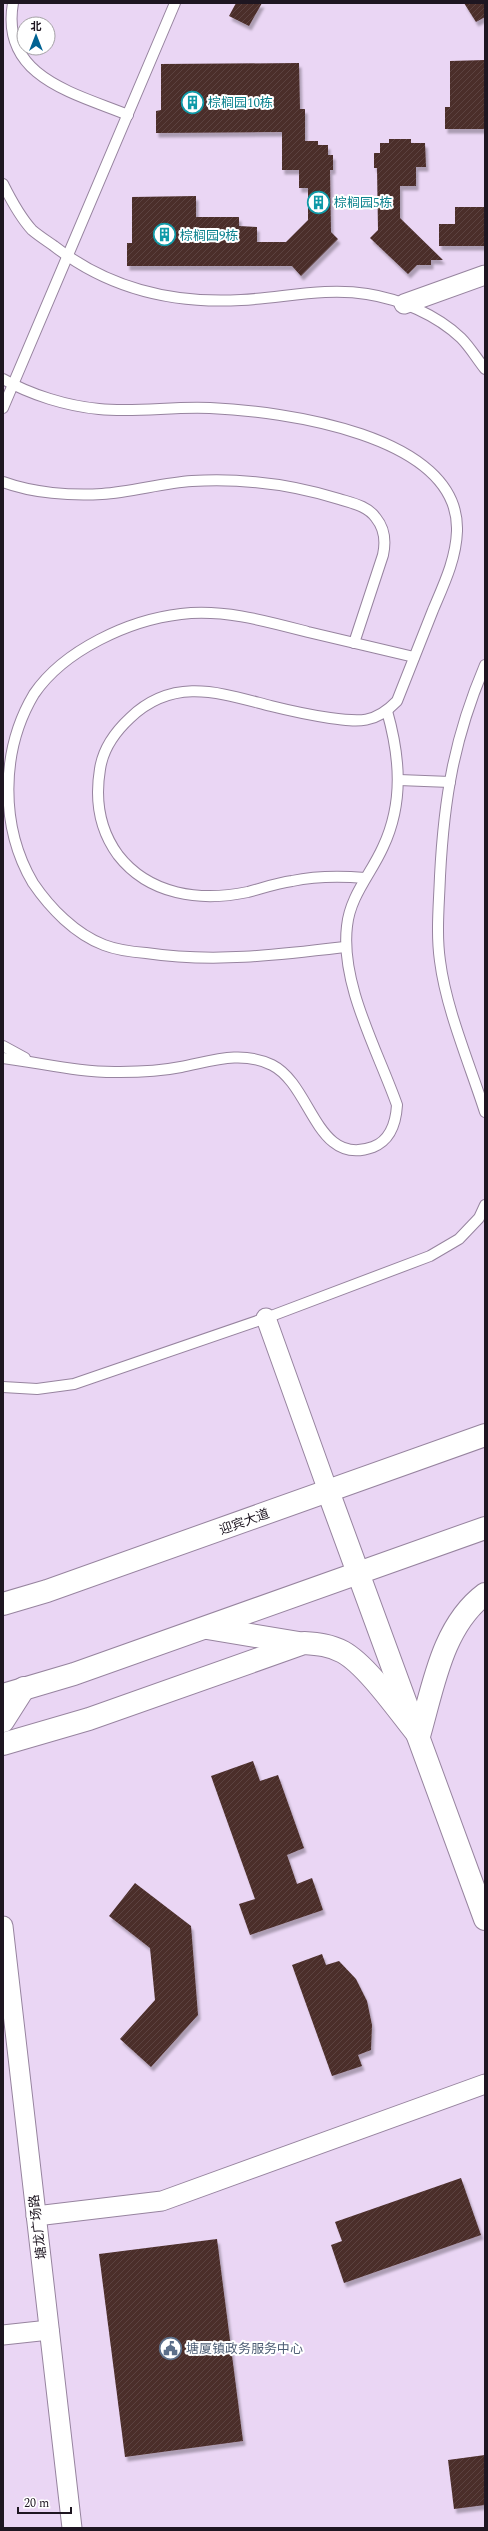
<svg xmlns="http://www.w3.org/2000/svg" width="488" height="2531" viewBox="0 0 488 2531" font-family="Spectral,'Noto Sans SC',serif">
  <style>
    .building { fill: url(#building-hatch); filter: url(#shadow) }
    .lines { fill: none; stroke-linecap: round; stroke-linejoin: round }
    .lane-casing { stroke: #97849f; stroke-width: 12 }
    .street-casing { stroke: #97849f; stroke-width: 21 }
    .secondary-casing { stroke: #97849f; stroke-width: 24 }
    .primary-casing { stroke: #97849f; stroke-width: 24 }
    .lane { stroke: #fff; stroke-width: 10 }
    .street { stroke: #fff; stroke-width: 19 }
    .secondary { stroke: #fff; stroke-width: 22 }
    .primary { stroke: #fff; stroke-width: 22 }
    .labels { text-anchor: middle; stroke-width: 4; stroke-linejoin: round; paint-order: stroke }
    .culture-label { font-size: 13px; fill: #0d838f; stroke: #fff; text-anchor: start }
    .street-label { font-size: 13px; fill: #1e1621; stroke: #fff }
    .service-label { font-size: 13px; fill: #4e5e75; stroke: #fff; text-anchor: start }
  </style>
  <defs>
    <pattern id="building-hatch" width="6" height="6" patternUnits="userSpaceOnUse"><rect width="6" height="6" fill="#4b2d2a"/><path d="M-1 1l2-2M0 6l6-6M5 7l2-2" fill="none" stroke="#5c4240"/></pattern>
    <filter id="shadow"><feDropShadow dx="2.5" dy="4.5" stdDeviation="1" flood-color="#0004"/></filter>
  </defs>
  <rect width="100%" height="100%" fill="#ead6f4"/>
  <g class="building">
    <polygon points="236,3 262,3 249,26 229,16"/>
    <polygon points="464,3 485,3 485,17 476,22"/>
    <polygon points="485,60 485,129 445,129 445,107 450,107 450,61"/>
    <polygon points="299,63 300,109 305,109 305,141 318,141 318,145 328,145 328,155 333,155 333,170 330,170 331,232 338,239 301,276 292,266 127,266 127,243 132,243 132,197 196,196 196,217 239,217 239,226 257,227 257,242 286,242 308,220 308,188 299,188 299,170 282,170 282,132 156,133 156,111 161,110 161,64"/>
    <polygon points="389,139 411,139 411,143 425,143 426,167 416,167 416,186 400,186 400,218 443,260 431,260 431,265 417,265 408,274 370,238 378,230 377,168 374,168 374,153 380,153 380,143 389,143"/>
    <polygon points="455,207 485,207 485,246 439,246 439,224 455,224"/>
    <polygon points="253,1761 260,1781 278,1775 304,1848 287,1855 297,1884 312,1878 323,1910 250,1935 239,1904 255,1899 211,1776"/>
    <polygon points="135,1883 191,1926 198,2015 151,2067 120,2039 155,2000 150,1948 109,1916"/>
    <polygon points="322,1954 326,1965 339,1961 356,1979 367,2001 372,2025 371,2050 358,2055 362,2066 332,2076 292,1965"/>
    <polygon points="461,2178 481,2235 344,2283 331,2245 342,2241 335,2222"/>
    <polygon points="217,2239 243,2441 125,2457 99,2254"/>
    <polygon points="485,2455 485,2505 454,2509 448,2460"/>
  </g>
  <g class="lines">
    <defs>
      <g id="lane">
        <path d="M13 3C0 77 74 93 128 115"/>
        <path d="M3 184C11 200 20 217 32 230 39 236 47 241 54 246 109 289 172 304 241 300 283 298 325 287 367 294 400 299 437 315 461 338 470 347 477 359 485 369"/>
        <path d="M3 379C31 395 67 406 99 409 136 413 173 406 210 408 281 411 460 434 457 531 456 559 444 584 433 610 421 641 409 671 397 701 375 724 359 722 330 718 310 715 291 711 271 706 220 693 174 676 130 718 116 731 103 749 100 769 95 799 99 829 118 855 149 895 200 902 248 892 263 888 277 883 292 881 316 876 341 876 365 878"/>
        <polyline points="3,408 175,3"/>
        <path d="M3 482C33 493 71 496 102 494 132 492 162 483 192 481 243 478 291 484 339 499 352 503 368 506 376 518 385 529 386 541 383 555L354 643"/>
        <path d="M485 665C454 738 444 798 440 876 439 905 436 933 440 961 446 1009 470 1065 485 1112"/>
        <polyline points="399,780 450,782"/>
        <path d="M345 947C278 955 213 963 146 953 133 952 117 950 104 945 75 934 50 908 33 883 0 827 0 751 34 694 64 650 129 620 181 614 224 609 266 621 308 632 343 640 379 649 414 657"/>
        <polyline points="3,1046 25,1058"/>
        <path d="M3 1058C42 1063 80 1073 120 1072 140 1072 161 1071 181 1067 212 1061 241 1050 272 1065 312 1085 316 1168 373 1147 391 1140 396 1122 397 1105 378 1051 340 984 347 926 350 896 371 874 383 847 404 802 400 757 387 711"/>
        <polyline points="3,1387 37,1389 74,1384 266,1318 430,1256 459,1239 479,1218 485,1205"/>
      </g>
      <g id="street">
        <polyline points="404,304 485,275"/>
        <polyline points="266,1318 328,1491"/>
        <polyline points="3,1926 72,2528"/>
        <polyline points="36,2216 162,2201 485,2084"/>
        <polyline points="3,2335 49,2330"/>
      </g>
      <polyline id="secondary" points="328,1491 485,1919"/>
      <g id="primary">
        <polyline points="3,1604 47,1591 485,1435"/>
        <polyline points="207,1628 299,1643"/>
        <polyline points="3,1695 74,1674 485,1528"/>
        <polyline points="3,1721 24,1688"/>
        <path d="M419 1736C433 1688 442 1626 485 1594"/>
        <path d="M3 1744 89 1719 304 1643C318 1644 330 1645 343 1652 368 1666 400 1713 419 1736"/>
      </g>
    </defs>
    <use href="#lane" class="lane-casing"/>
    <use href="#street" class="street-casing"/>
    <use href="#secondary" class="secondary-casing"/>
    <use href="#primary" class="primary-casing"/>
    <use href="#lane" class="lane"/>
    <use href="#street" class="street"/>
    <use href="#secondary" class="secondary"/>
    <use href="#primary" class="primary"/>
  </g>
  <defs>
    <symbol id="building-ring" viewBox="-11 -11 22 22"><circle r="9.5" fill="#fff" stroke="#0f9aa8" stroke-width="1.5"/><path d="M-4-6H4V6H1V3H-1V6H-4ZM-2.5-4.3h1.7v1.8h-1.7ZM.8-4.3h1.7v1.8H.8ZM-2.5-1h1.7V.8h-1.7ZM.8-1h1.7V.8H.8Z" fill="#0f9aa8"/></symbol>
    <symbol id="civic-ring" viewBox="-11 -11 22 22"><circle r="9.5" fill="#fff" stroke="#5c6f8a" stroke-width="1.5"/><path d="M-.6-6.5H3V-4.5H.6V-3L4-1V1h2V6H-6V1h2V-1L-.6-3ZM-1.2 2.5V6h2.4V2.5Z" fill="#5c6f8a"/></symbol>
  </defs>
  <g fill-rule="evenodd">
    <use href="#building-ring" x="180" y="90" width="25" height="25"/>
    <use href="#building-ring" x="306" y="190" width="25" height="25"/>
    <use href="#building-ring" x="152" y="222" width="25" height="25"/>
    <use href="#civic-ring" x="158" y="2336" width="25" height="25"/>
  </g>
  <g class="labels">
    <g class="culture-label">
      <text x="208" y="107">棕榈园10栋</text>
      <text x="334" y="207">棕榈园5栋</text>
      <text x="180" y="240">棕榈园9栋</text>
    </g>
    <g class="street-label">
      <text transform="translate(244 1521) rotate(-20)" y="5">迎宾大道</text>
      <text transform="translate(37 2227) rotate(-97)" y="5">塘龙广场路</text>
    </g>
    <g class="service-label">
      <text x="186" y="2353">塘厦镇政务服务中心</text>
    </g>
  </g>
  <rect width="488" height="2531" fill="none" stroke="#1e1621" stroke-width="8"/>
  <g transform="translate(36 36)"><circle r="19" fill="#ffffff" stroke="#a5a2a6"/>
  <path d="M0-3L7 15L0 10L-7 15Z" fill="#016292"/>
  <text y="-6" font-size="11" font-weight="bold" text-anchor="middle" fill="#1e1621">北</text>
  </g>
  <path d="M18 2507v6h53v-6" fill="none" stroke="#1e1621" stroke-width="2"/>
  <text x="24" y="2507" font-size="12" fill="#1e1621" stroke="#ffffff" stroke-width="3" paint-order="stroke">20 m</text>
</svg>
